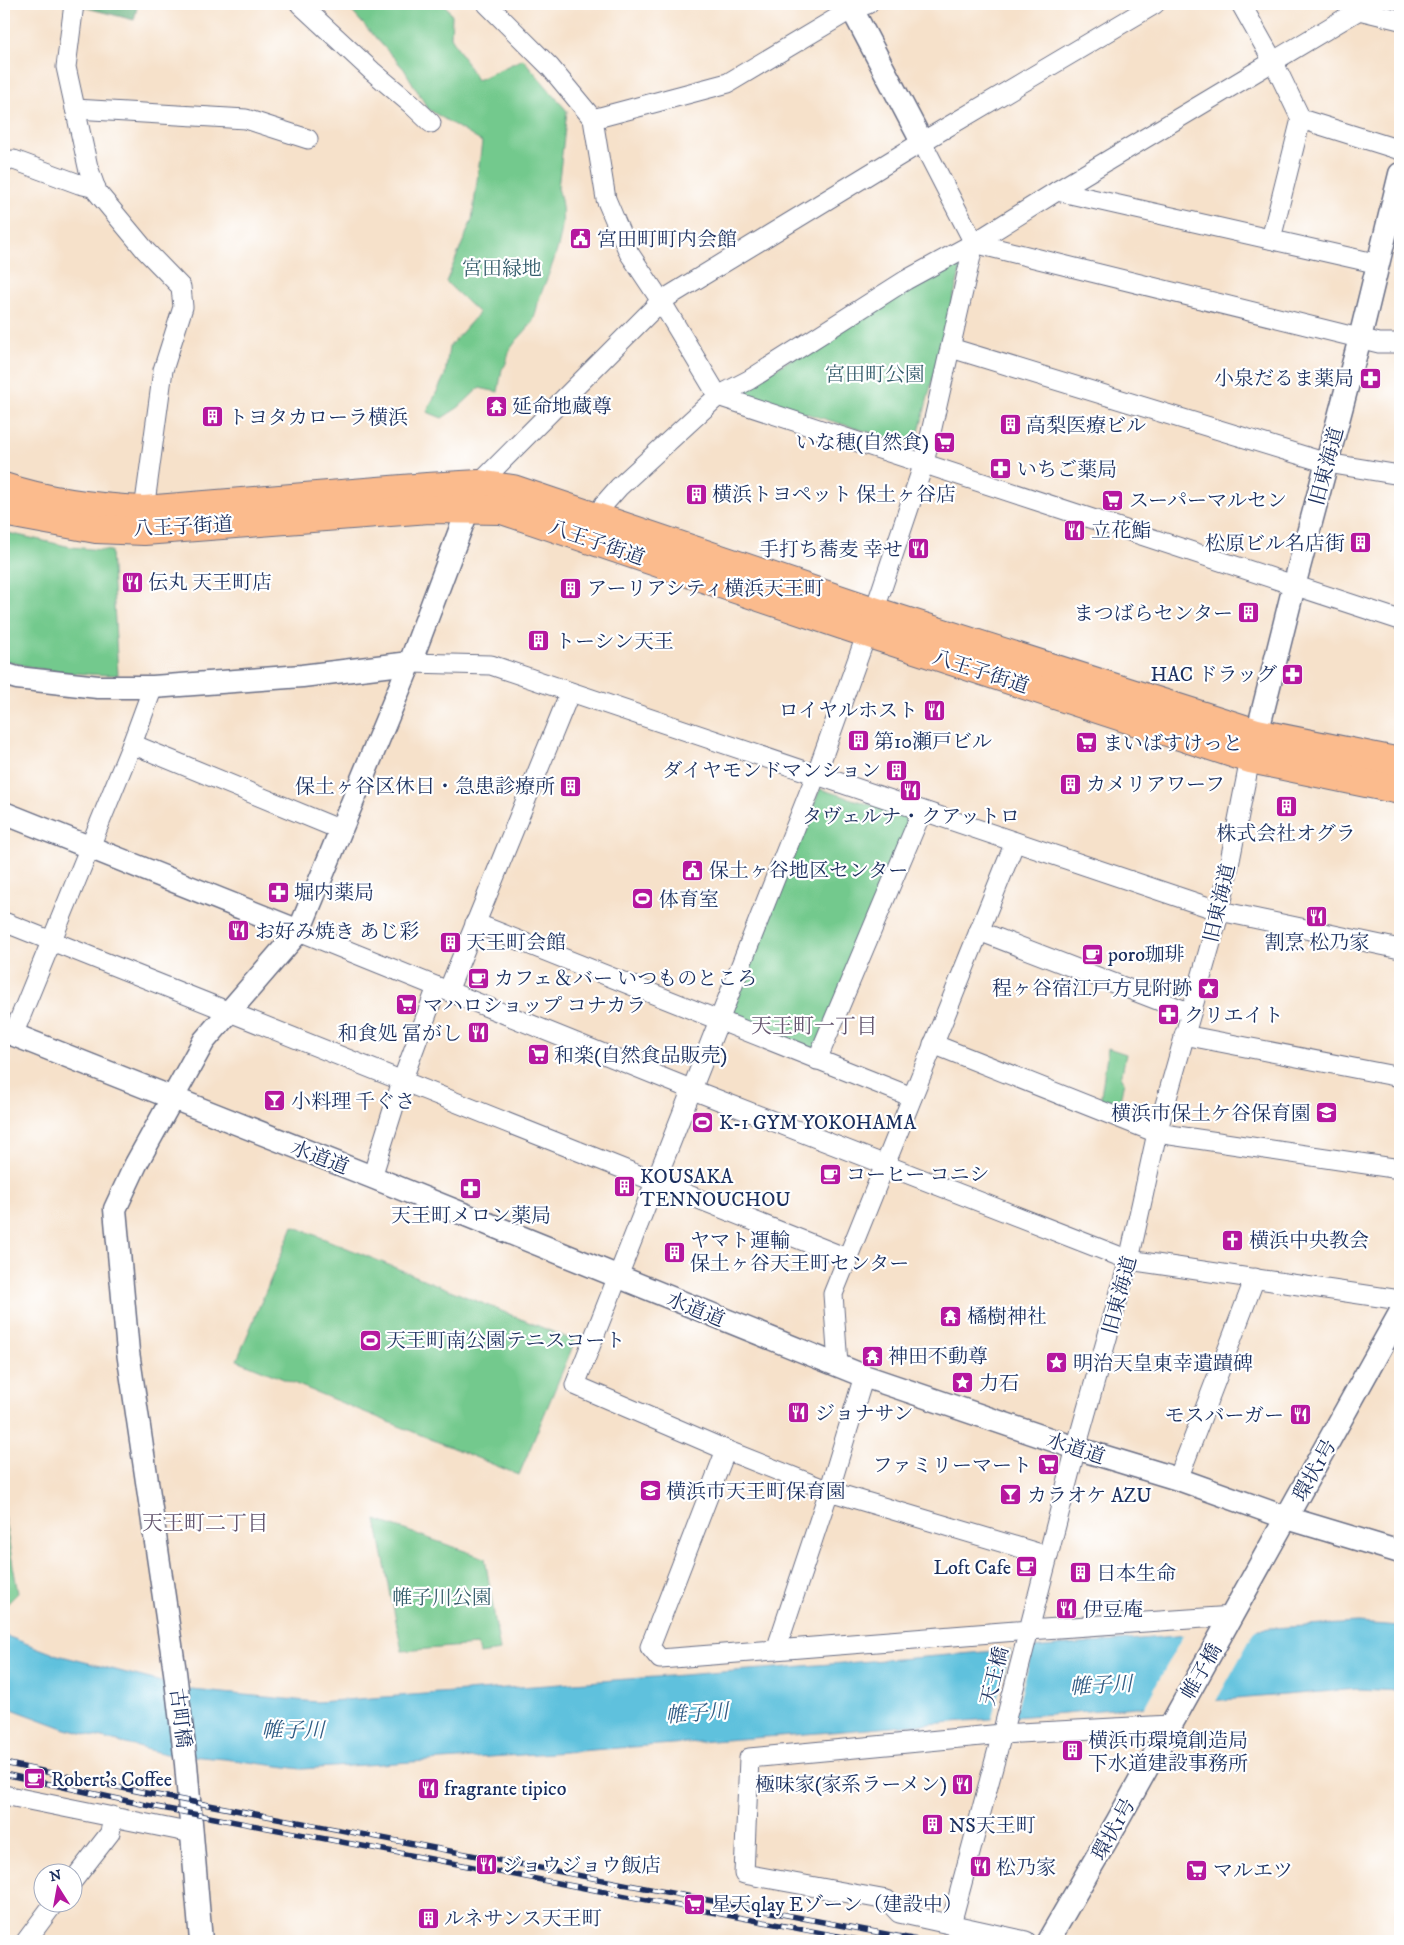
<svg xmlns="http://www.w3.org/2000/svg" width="1404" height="1945" viewBox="0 0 1404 1945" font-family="'IM FELL DW Pica','Noto Serif JP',serif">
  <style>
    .green { fill: #73c98d; stroke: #477c76 }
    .forest { fill: #5ead78; stroke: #3c6e6b }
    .water { fill: #5fc1dd; stroke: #3d789e }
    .pier { fill: #f6e1ca }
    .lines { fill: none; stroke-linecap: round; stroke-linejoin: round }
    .minor-casing { stroke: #686d84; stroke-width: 21 }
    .tertiary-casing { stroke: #686d84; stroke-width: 25 }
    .trunk-casing { stroke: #686d84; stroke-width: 30 }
    .minor { stroke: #fff; stroke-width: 19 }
    .tertiary { stroke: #fff; stroke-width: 22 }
    .trunk { stroke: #fbbb8d; stroke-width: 28 }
    .rail-casing { stroke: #1b2f5e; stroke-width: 5.5 }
    .rail { stroke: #fff; stroke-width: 4; stroke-dasharray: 11; stroke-linecap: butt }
    .labels { text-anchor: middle; stroke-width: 4.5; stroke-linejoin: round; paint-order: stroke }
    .poi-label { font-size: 20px; fill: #1b2f5e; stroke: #fff; text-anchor: start }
    .park-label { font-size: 20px; fill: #355d6c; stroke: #fff }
    .street-label { font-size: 20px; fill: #1b2f5e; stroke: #fff }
    .neighbourhood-label { font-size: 21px; fill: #64566f; stroke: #fff }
    .water-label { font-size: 21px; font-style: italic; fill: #2f5b84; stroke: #fff }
  </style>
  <rect width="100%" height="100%" fill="#fff"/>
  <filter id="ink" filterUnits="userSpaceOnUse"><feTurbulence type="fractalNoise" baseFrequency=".02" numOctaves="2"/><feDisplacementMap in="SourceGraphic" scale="10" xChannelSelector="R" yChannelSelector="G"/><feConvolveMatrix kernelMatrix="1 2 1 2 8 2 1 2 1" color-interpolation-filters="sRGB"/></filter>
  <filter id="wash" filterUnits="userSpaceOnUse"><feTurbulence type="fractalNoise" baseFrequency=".0096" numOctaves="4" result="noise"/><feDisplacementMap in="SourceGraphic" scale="20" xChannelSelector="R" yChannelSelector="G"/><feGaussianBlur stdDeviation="1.12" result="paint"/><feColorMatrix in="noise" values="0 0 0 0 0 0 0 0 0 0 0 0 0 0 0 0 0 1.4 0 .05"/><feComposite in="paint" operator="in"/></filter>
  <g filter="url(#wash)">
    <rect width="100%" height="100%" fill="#f6e1ca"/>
    <g class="green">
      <path d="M345 4H445L452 16 451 37 477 80 523 59 567 111 558 188C571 227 553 262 539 299 537 306 536 314 533 321 527 331 517 338 511 348 507 355 508 364 502 369L498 392 479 388 459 407 442 418 427 412 445 375 449 347 479 313 446 282 472 220 482 142 428 109 404 69Z"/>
      <polygon points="964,256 918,436 905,443 745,395 748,385"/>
      <path d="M4 532 71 547 111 551 118 675C83 675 36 671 4 660Z"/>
      <polygon points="820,789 903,815 910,826 816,1046 808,1050 729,1020"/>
      <polygon points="1108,1048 1126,1054 1121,1078 1124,1082 1118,1109 1100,1103"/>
      <polygon points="293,1226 575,1341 519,1475 237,1360"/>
      <polygon points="4,1516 18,1593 4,1607"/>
      <polygon points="376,1520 485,1558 500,1651 479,1654 477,1645 402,1651"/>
    </g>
    <polygon class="forest" points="79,4 138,4 134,20 79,6"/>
    <polygon class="water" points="1358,1623 1400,1626 1400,1691 1358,1689 818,1733 552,1753 301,1769 225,1759 166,1754 66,1729 4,1706 4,1635 54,1654 192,1690 317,1702 925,1657 1271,1628"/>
    <g class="pier">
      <polygon points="1257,1627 1215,1703 1144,1708 1185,1632"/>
      <polygon points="1034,1645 1014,1719 991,1721 1012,1647"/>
    </g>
  </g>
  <g filter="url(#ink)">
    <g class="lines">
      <defs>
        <g id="minor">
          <polyline points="74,4 66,67 88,167 97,192 146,251 181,287 183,307 163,370 144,510"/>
          <polyline points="300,4 372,71 411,104 431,123"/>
          <polyline points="487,4 550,67 593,119 606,199 629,253 661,301 718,396 1400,620"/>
          <polyline points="1241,4 1273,61 1301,119 1400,150"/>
          <polyline points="75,109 246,119 308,139"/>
          <polyline points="593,119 728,83 852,9 868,4"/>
          <polyline points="922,142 974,243 924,463 867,633 816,775 575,1385 726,1450 829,1491 1048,1556"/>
          <polyline points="4,161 14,160 79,184 96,188"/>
          <polyline points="1057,191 1379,264"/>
          <polyline points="1271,239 1301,119"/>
          <polyline points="974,243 1379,343 1400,343"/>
          <polyline points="951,348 1327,463 1400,475"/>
          <polyline points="479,484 661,301 922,142 1155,4"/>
          <polyline points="598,517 604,504 619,487 718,396 749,380 906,280 974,243 1057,191 1359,10 1400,20"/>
          <polyline points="410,663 491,665 1220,911 1400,949"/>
          <polyline points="132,744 341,830"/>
          <polyline points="4,922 849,1259"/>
          <polyline points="475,923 912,1097"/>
          <polyline points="299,931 693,1090 1129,1260 1400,1300"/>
          <polyline points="979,931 1191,1013"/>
          <polyline points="448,991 570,692"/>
          <polyline points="13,1035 132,744 153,687"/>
          <polyline points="1184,1035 1400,1077"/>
          <polyline points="933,1044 1157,1133 1400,1169"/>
          <polyline points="817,1060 922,811"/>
          <polyline points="372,1177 402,1081 437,987"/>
          <polyline points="838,1365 833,1294 1015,842"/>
          <polyline points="726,1450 650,1647 660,1659 1029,1630 1233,1616"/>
          <polyline points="1178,1479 1255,1278"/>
          <polyline points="776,1650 829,1491 864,1376"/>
          <polyline points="4,1795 192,1833"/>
          <polyline points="72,1882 110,1833 113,1816"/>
          <polyline points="951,1924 1002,1734 1076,1448 1129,1260 1157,1133 1220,911 1250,759"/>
          <polyline points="26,1941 55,1902"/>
          <polyline points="1026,1941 899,1913 887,1900 744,1874 749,1758 1002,1734 1170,1725"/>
        </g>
        <g id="tertiary">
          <polyline points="852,9 922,142"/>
          <polyline points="4,674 17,678 98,687 153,687 302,676 410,663"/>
          <polyline points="1253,750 1294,586 1360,338 1400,174"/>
          <polyline points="4,813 299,931"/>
          <polyline points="4,1031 372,1177 864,1376 1076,1448 1178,1479 1287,1518 1400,1552"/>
          <polyline points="201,1941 186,1764 175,1672 128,1352 115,1209 136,1164 204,1041 299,931 410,663 473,496"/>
          <polyline points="1048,1941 1117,1822 1400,1313"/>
        </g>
        <g id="trunk">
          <path d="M4 487C49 502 97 508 144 510L427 487 479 484 513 489 874 611 1257 733 1400 762"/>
          <polyline points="4,510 14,514 96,529 144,531 429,509 502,510 851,628 1250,759 1400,790"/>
        </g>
      </defs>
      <use href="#minor" class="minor-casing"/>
      <use href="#tertiary" class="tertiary-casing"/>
      <use href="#trunk" class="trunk-casing"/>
      <use href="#minor" class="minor"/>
      <use href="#tertiary" class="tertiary"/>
      <use href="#trunk" class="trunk"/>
      <defs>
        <g id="rail">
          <polyline points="4,1763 146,1793 923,1941"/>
          <polyline points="4,1774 146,1805 864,1941"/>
        </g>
      </defs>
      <use href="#rail" class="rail-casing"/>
      <use href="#rail" class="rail"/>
    </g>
  </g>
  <defs>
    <symbol id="civic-square" viewBox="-11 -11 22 22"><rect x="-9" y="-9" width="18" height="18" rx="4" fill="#b5179e" stroke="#fff"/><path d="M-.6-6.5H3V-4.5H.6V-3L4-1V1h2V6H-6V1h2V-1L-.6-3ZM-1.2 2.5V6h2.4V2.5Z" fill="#fff"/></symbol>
    <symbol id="pharmacy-square" viewBox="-11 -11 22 22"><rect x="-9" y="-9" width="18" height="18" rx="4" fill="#b5179e" stroke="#fff"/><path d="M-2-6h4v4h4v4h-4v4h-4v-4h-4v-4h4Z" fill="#fff"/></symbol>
    <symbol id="temple-square" viewBox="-11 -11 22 22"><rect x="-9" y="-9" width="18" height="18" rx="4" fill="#b5179e" stroke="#fff"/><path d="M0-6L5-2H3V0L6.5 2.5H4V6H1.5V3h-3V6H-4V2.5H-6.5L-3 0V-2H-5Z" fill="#fff"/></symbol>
    <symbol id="building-square" viewBox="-11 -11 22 22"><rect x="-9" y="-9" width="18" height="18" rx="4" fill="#b5179e" stroke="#fff"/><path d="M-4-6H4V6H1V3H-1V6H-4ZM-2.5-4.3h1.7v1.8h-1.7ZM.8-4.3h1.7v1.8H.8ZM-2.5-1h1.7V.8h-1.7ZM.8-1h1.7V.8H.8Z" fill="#fff"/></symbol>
    <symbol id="supermarket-square" viewBox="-11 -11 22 22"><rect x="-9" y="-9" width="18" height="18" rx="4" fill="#b5179e" stroke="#fff"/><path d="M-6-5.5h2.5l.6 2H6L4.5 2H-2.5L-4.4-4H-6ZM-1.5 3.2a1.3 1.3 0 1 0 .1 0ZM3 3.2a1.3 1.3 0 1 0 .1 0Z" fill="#fff"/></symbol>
    <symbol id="restaurant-square" viewBox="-11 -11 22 22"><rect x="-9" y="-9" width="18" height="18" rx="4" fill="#b5179e" stroke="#fff"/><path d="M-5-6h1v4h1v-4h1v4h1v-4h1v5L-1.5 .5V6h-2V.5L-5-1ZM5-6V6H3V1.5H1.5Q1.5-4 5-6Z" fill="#fff"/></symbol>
    <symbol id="stadium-square" viewBox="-11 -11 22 22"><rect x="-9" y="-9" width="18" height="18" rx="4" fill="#b5179e" stroke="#fff"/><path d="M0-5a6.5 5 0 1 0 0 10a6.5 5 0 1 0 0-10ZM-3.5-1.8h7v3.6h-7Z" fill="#fff"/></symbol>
    <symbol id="cafe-square" viewBox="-11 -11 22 22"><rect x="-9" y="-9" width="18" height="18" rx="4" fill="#b5179e" stroke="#fff"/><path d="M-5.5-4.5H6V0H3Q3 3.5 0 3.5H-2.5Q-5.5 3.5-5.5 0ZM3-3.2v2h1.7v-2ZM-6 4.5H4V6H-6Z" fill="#fff"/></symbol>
    <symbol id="sight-square" viewBox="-11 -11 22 22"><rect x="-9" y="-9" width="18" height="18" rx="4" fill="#b5179e" stroke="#fff"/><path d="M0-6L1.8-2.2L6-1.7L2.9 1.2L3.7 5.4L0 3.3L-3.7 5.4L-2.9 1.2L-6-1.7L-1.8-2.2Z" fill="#fff"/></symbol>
    <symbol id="bar-square" viewBox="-11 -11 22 22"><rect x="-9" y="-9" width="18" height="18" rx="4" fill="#b5179e" stroke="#fff"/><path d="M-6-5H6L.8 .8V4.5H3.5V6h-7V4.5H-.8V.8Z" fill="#fff"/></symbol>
    <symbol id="school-square" viewBox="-11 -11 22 22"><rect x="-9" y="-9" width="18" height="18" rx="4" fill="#b5179e" stroke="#fff"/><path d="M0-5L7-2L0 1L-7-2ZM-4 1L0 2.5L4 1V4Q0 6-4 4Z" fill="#fff"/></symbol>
    <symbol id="church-square" viewBox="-11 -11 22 22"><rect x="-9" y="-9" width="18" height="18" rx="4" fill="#b5179e" stroke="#fff"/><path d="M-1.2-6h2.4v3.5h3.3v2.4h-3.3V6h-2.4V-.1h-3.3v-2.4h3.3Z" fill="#fff"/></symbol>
  </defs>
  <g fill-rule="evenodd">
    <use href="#civic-square" x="568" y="226" width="25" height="25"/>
    <use href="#pharmacy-square" x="1358" y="366" width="25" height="25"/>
    <use href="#temple-square" x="484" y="394" width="25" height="25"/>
    <use href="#building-square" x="200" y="404" width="25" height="25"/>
    <use href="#building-square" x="998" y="412" width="25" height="25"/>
    <use href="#supermarket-square" x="932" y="430" width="25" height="25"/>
    <use href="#pharmacy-square" x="988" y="456" width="25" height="25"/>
    <use href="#building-square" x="684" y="482" width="25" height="25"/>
    <use href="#supermarket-square" x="1100" y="488" width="25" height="25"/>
    <use href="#restaurant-square" x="1062" y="518" width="25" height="25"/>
    <use href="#building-square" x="1348" y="530" width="25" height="25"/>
    <use href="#restaurant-square" x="906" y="536" width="25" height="25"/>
    <use href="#restaurant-square" x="120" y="570" width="25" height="25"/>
    <use href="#building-square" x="558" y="576" width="25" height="25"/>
    <use href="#building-square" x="1236" y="600" width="25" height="25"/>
    <use href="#building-square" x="526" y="628" width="25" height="25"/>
    <use href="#pharmacy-square" x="1280" y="662" width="25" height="25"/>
    <use href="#restaurant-square" x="922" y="698" width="25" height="25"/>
    <use href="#building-square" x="846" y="728" width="25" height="25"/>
    <use href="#supermarket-square" x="1074" y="730" width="25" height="25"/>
    <use href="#building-square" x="884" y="758" width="25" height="25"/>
    <use href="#building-square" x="1058" y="772" width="25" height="25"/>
    <use href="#building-square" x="558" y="774" width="25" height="25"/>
    <use href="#restaurant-square" x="898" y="778" width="25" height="25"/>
    <use href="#building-square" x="1274" y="794" width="25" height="25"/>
    <use href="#civic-square" x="680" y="858" width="25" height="25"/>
    <use href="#pharmacy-square" x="266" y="880" width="25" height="25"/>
    <use href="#stadium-square" x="630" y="886" width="25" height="25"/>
    <use href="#restaurant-square" x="1304" y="904" width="25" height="25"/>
    <use href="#restaurant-square" x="226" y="918" width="25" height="25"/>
    <use href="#building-square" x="438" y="930" width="25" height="25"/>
    <use href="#cafe-square" x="1080" y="942" width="25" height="25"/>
    <use href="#cafe-square" x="466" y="966" width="25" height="25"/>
    <use href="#sight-square" x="1196" y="976" width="25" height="25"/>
    <use href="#supermarket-square" x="394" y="992" width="25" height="25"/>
    <use href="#pharmacy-square" x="1156" y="1002" width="25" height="25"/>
    <use href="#restaurant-square" x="466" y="1020" width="25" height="25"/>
    <use href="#supermarket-square" x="526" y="1042" width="25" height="25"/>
    <use href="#bar-square" x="262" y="1088" width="25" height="25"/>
    <use href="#school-square" x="1314" y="1100" width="25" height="25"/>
    <use href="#stadium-square" x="690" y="1110" width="25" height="25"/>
    <use href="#cafe-square" x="818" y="1162" width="25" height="25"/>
    <use href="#building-square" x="612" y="1174" width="25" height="25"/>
    <use href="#pharmacy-square" x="458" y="1176" width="25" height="25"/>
    <use href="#church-square" x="1220" y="1228" width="25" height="25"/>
    <use href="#building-square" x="662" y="1240" width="25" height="25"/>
    <use href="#temple-square" x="938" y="1304" width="25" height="25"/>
    <use href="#stadium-square" x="358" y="1328" width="25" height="25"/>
    <use href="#temple-square" x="860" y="1344" width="25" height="25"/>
    <use href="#sight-square" x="1044" y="1350" width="25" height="25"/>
    <use href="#sight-square" x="950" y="1370" width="25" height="25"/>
    <use href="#restaurant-square" x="786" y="1400" width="25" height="25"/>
    <use href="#restaurant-square" x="1288" y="1402" width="25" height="25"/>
    <use href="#supermarket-square" x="1036" y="1452" width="25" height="25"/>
    <use href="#school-square" x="638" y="1478" width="25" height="25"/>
    <use href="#bar-square" x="998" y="1482" width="25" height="25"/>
    <use href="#cafe-square" x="1014" y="1554" width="25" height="25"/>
    <use href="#building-square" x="1068" y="1560" width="25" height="25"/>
    <use href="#restaurant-square" x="1054" y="1596" width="25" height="25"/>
    <use href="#building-square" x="1060" y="1738" width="25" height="25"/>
    <use href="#cafe-square" x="22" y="1766" width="25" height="25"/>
    <use href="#restaurant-square" x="950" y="1772" width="25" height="25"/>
    <use href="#restaurant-square" x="416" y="1776" width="25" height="25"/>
    <use href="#building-square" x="920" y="1812" width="25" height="25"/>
    <use href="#restaurant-square" x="474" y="1852" width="25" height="25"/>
    <use href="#restaurant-square" x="968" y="1854" width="25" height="25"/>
    <use href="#supermarket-square" x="1184" y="1858" width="25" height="25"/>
    <use href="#supermarket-square" x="682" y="1892" width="25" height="25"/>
    <use href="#building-square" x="416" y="1906" width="25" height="25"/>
  </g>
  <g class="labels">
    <g class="poi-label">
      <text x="597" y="246">宮田町町内会館</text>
      <text x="1354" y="385" text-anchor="end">小泉だるま薬局</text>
      <text x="512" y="413">延命地蔵尊</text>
      <text x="228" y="424">トヨタカローラ横浜</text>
      <text x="1026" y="432">高梨医療ビル</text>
      <text x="929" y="449" text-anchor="end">いな穂(自然食)</text>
      <text x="1017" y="476">いちご薬局</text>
      <text x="712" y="501">横浜トヨペット 保土ヶ谷店</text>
      <text x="1129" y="507">スーパーマルセン</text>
      <text x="1091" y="537">立花鮨</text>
      <text x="1345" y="550" text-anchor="end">松原ビル名店街</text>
      <text x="903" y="556" text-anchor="end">手打ち蕎麦 幸せ</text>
      <text x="148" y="589">伝丸 天王町店</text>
      <text x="587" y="595">アーリアシティ横浜天王町</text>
      <text x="1233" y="620" text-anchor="end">まつばらセンター</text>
      <text x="555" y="648">トーシン天王</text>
      <text x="1277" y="681" text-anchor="end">HAC ドラッグ</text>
      <text x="918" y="717" text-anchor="end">ロイヤルホスト</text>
      <text x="874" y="748">第10瀬戸ビル</text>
      <text x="1103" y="750">まいばすけっと</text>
      <text x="881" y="777" text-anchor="end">ダイヤモンドマンション</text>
      <text x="1086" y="791">カメリアワーフ</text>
      <text x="555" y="793" text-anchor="end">保土ヶ谷区休日・急患診療所</text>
      <text x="911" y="823" text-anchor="middle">タヴェルナ・クアットロ</text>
      <text x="1286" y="840" text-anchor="middle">株式会社オグラ</text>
      <text x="709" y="877">保土ヶ谷地区センター</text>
      <text x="294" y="899">堀内薬局</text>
      <text x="659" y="906">体育室</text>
      <text x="255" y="938">お好み焼き あじ彩</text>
      <text x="466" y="949">天王町会館</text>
      <text x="1317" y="949" text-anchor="middle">割烹 松乃家</text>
      <text x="1108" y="961">poro珈琲</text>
      <text x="494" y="985">カフェ＆バー いつものところ</text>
      <text x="1192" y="995" text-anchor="end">程ヶ谷宿江戸方見附跡</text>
      <text x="423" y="1012">マハロショップ コナカラ</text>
      <text x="1184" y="1022">クリエイト</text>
      <text x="462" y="1040" text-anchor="end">和食処 冨がし</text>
      <text x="554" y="1062">和楽(自然食品販売)</text>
      <text x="291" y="1108">小料理 千ぐさ</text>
      <text x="1311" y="1120" text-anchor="end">横浜市保土ケ谷保育園</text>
      <text x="719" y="1129">K-1 GYM YOKOHAMA</text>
      <text x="846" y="1181">コーヒー コニシ</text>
      <text x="640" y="1183">KOUSAKA<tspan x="640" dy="23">TENNOUCHOU</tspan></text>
      <text x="471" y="1222" text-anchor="middle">天王町メロン薬局</text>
      <text x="690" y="1247">ヤマト運輸<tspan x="690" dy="23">保土ヶ谷天王町センター</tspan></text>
      <text x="1249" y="1247">横浜中央教会</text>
      <text x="967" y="1323">橘樹神社</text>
      <text x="386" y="1347">天王町南公園テニスコート</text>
      <text x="888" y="1363">神田不動尊</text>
      <text x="1073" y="1370">明治天皇東幸遺蹟碑</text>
      <text x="979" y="1390">力石</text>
      <text x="815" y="1420">ジョナサン</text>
      <text x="1284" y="1422" text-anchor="end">モスバーガー</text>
      <text x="1032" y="1472" text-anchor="end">ファミリーマート</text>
      <text x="666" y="1498">横浜市天王町保育園</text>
      <text x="1027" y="1502">カラオケ AZU</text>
      <text x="1011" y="1574" text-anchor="end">Loft Cafe</text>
      <text x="1096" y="1580">日本生命</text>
      <text x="1083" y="1616">伊豆庵</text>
      <text x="1088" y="1747">横浜市環境創造局<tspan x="1088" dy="23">下水道建設事務所</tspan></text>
      <text x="51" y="1786">Robert's Coffee</text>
      <text x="947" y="1791" text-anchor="end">極味家(家系ラーメン)</text>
      <text x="444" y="1795">fragrante tipico</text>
      <text x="949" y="1832">NS天王町</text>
      <text x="502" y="1872">ジョウジョウ飯店</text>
      <text x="996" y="1874">松乃家</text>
      <text x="1213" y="1877">マルエツ</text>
      <text x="711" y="1911">星天qlay Eゾーン（建設中）</text>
      <text x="444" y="1925">ルネサンス天王町</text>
    </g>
    <g class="park-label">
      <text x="502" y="275">宮田緑地</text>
      <text x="875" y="381">宮田町公園</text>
      <text x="442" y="1604">帷子川公園</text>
    </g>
    <g class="street-label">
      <text transform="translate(1326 466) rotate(-75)" y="7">旧東海道</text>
      <text transform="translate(183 526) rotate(-3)" y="7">八王子街道</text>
      <text transform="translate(597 542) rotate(19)" y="7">八王子街道</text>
      <text transform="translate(981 671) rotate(18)" y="7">八王子街道</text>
      <text transform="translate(1219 903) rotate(-77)" y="7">旧東海道</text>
      <text transform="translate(320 1157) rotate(21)" y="7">水道道</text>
      <text transform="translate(1119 1295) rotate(-75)" y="7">旧東海道</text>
      <text transform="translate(696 1309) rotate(22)" y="7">水道道</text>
      <text transform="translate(1076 1448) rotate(18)" y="7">水道道</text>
      <text transform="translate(1314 1470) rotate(-61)" y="7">環状1号</text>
      <text transform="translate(1201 1671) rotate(-60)" y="7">帷子橋</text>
      <text transform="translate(994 1676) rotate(-76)" y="7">天王橋</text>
      <text transform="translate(181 1718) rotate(83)" y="7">古町橋</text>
      <text transform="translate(1113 1829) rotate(-61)" y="7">環状1号</text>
    </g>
    <g class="neighbourhood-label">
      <text x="814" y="1033">天王町一丁目</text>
      <text x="205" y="1530">天王町二丁目</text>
    </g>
    <g class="water-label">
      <text transform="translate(1101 1685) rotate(-3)" y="7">帷子川</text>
      <text transform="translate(697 1713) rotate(-4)" y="7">帷子川</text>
      <text x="293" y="1737">帷子川</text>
    </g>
  </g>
  <rect width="1404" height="1945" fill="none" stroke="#fff" stroke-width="20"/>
  <g transform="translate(58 1888) rotate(349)"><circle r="24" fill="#ffffff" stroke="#a4acbf"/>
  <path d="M0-4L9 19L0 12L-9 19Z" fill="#b5179e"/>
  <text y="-8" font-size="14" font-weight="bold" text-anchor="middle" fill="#1b2f5e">N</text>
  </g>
</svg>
